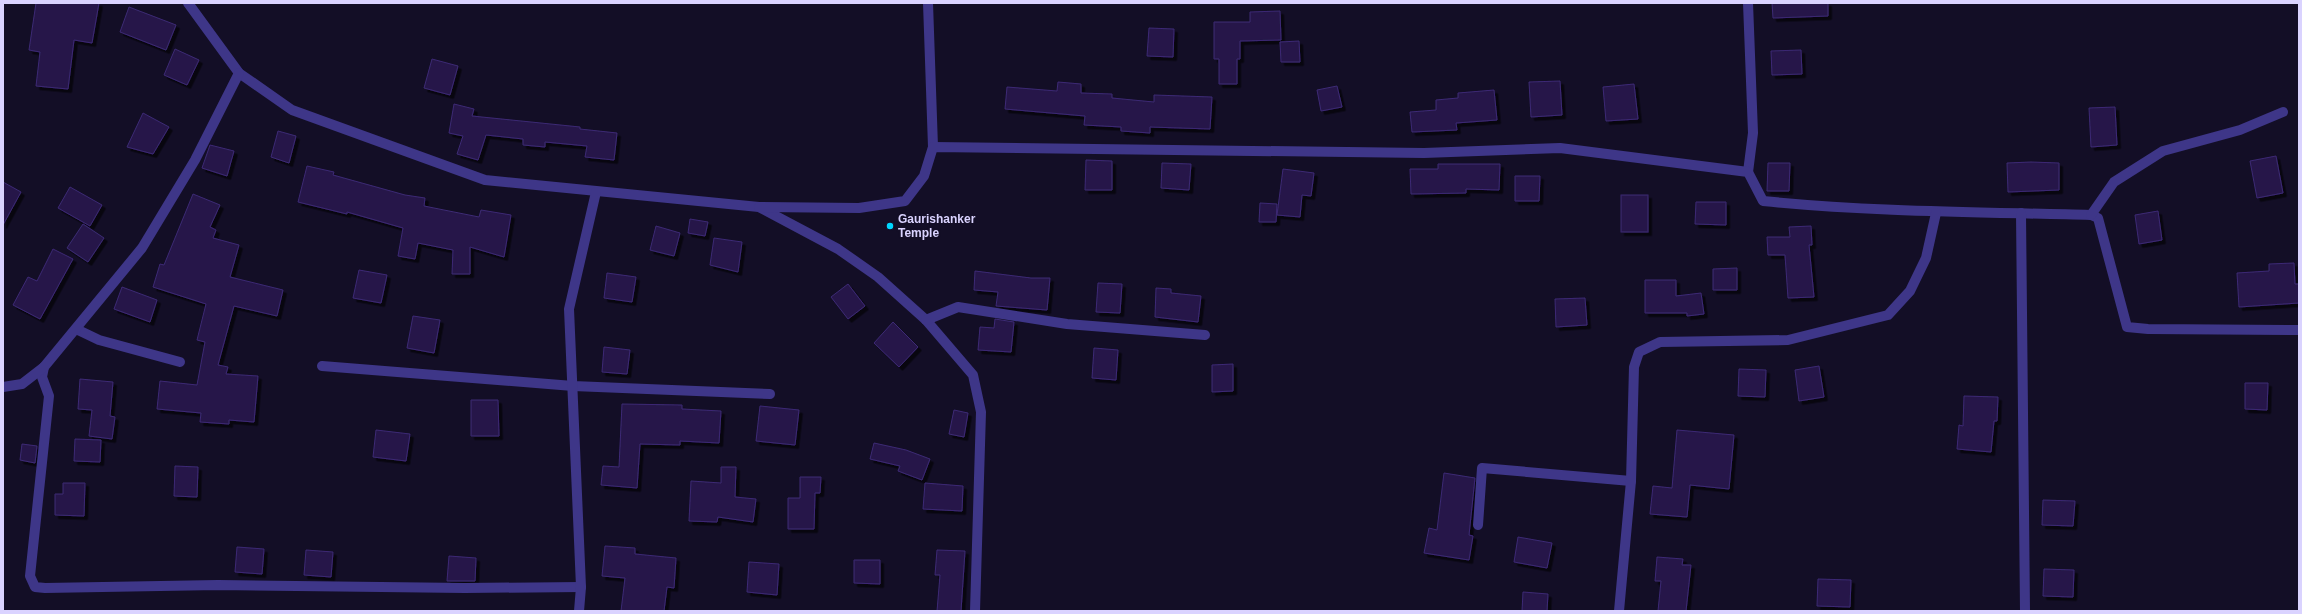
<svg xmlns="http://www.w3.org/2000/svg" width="2302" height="614" viewBox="0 0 2302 614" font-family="Helvetica,sans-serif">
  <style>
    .building { fill: #251948; stroke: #3d2975; filter: url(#shadow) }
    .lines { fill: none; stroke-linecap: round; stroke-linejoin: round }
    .street { stroke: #3e3688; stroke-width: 10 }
    .poi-dot { fill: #00d5fe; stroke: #130e26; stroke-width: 1.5 }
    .labels { text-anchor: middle; stroke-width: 4; stroke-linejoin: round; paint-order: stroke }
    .poi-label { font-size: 12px; font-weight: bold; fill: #dad3ff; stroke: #130e26; text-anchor: start }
  </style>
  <defs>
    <filter id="shadow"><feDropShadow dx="3.5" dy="3.5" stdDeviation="0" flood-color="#0009"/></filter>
  </defs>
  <rect width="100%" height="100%" fill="#130e26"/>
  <g class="building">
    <polygon points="36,3 99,3 92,43 74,40 68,89 36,86 40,52 29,50"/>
    <polygon points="1772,3 1828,3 1828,16 1773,18"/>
    <polygon points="129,7 176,25 166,50 120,32"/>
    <polygon points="1280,11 1281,40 1240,41 1240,59 1237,59 1237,84 1219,84 1219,59 1214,59 1214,22 1250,22 1250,12"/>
    <polygon points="1149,28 1174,29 1173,57 1147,56"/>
    <polygon points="1299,41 1300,62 1281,62 1280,42"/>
    <polygon points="175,49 199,60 187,85 164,75"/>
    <polygon points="1801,50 1802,74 1772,75 1771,51"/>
    <polygon points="432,59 458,66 450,95 424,88"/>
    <polygon points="1560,81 1562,115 1531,117 1529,82"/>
    <polygon points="1058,82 1081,84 1081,93 1112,94 1112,98 1154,102 1154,95 1212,97 1210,129 1150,127 1150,133 1121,131 1121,127 1084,125 1085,116 1005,109 1007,87 1057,91"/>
    <polygon points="1634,84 1638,119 1606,121 1603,87"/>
    <polygon points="1337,86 1342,107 1321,111 1317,90"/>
    <polygon points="1494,90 1497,120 1456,123 1457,130 1412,132 1410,112 1436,110 1436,100 1458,98 1458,93"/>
    <polygon points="454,104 474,109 472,116 580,127 580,129 617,133 614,160 585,157 587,146 545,142 545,147 523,145 523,139 486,135 478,160 457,154 463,136 449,133"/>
    <polygon points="2115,107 2117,145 2091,147 2089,108"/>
    <polygon points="143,113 169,127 153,154 127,147"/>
    <polygon points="278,131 296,136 289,163 271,157"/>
    <polygon points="210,145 234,151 227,176 202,168"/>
    <polygon points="2276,156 2283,193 2257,198 2250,161"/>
    <polygon points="1086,160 1112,161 1112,190 1085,190"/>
    <polygon points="2031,162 2059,163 2059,190 2008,192 2007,163"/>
    <polygon points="1162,163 1191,164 1189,190 1161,188"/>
    <polygon points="1768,163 1790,163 1789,191 1767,191"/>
    <polygon points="1438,164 1500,164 1499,190 1466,189 1466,193 1411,194 1410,169 1438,169"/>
    <polygon points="307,166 334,172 333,175 405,195 425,198 424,206 479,217 481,210 511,215 504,257 470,247 470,274 452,274 453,250 418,243 415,259 398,256 403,228 347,212 347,214 298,202"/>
    <polygon points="1283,169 1314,173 1311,196 1302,195 1300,217 1277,215"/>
    <polygon points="1515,176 1540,176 1539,201 1515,201"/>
    <polygon points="3,182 21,192 3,225"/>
    <polygon points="70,187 102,205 90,226 58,208"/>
    <polygon points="193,194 220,205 210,227 216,230 213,238 239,245 230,277 283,290 277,316 234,306 218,365 228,367 226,374 258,376 254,422 229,420 229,424 200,422 201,413 157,409 160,381 197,385 205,342 197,340 206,304 153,287 160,264 164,265"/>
    <rect x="1621" y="195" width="27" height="37"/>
    <polygon points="1696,202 1726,202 1726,225 1695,224"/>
    <polygon points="1260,203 1277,204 1276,222 1259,222"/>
    <polygon points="2158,211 2162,240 2139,244 2135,215"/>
    <polygon points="690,219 708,222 705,236 688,233"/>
    <polygon points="83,224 104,238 88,262 67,248"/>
    <polygon points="656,226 680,233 674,256 650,250"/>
    <polygon points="1811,226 1812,245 1809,245 1814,297 1788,298 1785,255 1768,255 1767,237 1790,237 1789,227"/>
    <polygon points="714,238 742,242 738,272 710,265"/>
    <polygon points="53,249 73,259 40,319 13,305 28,277 37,281"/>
    <polygon points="2294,263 2295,284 2299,284 2299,303 2239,307 2237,273 2269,271 2269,264"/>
    <polygon points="1737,268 1737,290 1713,290 1713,269"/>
    <polygon points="359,270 387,275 381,303 353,298"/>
    <polygon points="975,271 1031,278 1050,278 1047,310 996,306 998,292 974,290"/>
    <polygon points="607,273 636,277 632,302 604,298"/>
    <polygon points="1645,280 1676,280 1676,296 1701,293 1704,314 1687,316 1687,313 1645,313"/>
    <polygon points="1098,283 1122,284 1120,313 1096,312"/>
    <polygon points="848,284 865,306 848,319 831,297"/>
    <polygon points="122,287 157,300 150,322 114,309"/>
    <polygon points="1156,288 1171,289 1171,293 1201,296 1198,322 1155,317"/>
    <polygon points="1585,298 1587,325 1556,327 1555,299"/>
    <polygon points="413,316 440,320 434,353 407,348"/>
    <polygon points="995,319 1014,322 1011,352 978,350 980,327 994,328"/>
    <polygon points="893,322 918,347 899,367 874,343"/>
    <polygon points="604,347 630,350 627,374 602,372"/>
    <polygon points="1094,348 1118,350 1116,380 1092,378"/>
    <polygon points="1233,364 1233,391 1212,392 1212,365"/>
    <polygon points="1819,366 1824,397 1799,401 1795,370"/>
    <polygon points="1739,369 1766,370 1765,397 1738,396"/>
    <polygon points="80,379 113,382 110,416 115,417 112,439 89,436 92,410 78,409"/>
    <polygon points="2245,383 2268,383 2267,410 2245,409"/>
    <polygon points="1964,396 1998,397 1997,421 1994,421 1991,452 1957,449 1959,425 1963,426"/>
    <polygon points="471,400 498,400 499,436 471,436"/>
    <polygon points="622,404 682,405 682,409 721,411 719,443 680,441 680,445 640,444 637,488 601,485 603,466 619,467"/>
    <polygon points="760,406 799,410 795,445 756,441"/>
    <polygon points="954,410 968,413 964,437 949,434"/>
    <polygon points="376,430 410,434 406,461 373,457"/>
    <polygon points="1677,430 1734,435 1729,489 1690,485 1687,517 1650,514 1653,486 1672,488"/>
    <polygon points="75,439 101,440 100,462 74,461"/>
    <polygon points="874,443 906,450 930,459 922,480 898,471 900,466 870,459"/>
    <polygon points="22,444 37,446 35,463 20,460"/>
    <polygon points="175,466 198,467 197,497 174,496"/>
    <polygon points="721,467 736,467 735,497 756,499 753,522 718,517 717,522 689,521 691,481 721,483"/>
    <polygon points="1444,473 1475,478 1469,535 1473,536 1469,560 1424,553 1429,528 1437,530"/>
    <polygon points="800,477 821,477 820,493 815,493 814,529 788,529 788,498 800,498"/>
    <polygon points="63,483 85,483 84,516 55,515 55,494 63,494"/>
    <polygon points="925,483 963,486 962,511 923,509"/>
    <polygon points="2043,500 2075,501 2073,526 2042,525"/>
    <polygon points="1518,537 1552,543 1547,568 1514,562"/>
    <polygon points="605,546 635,548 635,554 676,558 674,588 667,587 664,611 621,611 625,578 602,576"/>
    <polygon points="237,547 264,549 262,574 235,572"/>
    <polygon points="306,550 333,552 331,577 304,575"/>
    <polygon points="937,550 965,551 961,611 937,611 940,575 935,575"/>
    <polygon points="449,556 476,558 475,581 447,581"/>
    <polygon points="1657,557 1683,559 1682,565 1691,565 1686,611 1658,611 1661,581 1655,581"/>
    <polygon points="854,560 880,560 880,584 854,583"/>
    <polygon points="749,562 779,564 777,595 747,592"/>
    <polygon points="2044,569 2074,570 2073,597 2043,596"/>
    <polygon points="1818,579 1851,580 1850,607 1817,606"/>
    <polygon points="1523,592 1548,594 1547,611 1522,611"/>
  </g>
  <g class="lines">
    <g class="street">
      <polyline points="188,3 239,73 292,110 485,180 759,207 838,249 878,277 926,320 973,375 981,412 975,611"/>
      <polyline points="928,3 933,147"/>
      <polyline points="1748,3 1753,133 1748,172"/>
      <path d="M759 207 859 208 905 201 924 176 933 147 1424 153 1560 148 1748 172 1763 201C1873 212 1981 212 2091 215L2098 218 2127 327 2148 329 2299 330"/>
      <polyline points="2021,213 2025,611"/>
      <polyline points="2091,215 2114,182 2163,151 2240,130 2283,112"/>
      <polyline points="926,320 958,307 1067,324 1205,335"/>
      <polyline points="76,329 99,340 180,362"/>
      <polyline points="322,366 573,386 770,394"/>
      <polyline points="44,367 42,377 49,396 30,576 35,587 45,588 218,585 465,588 581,587"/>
      <polyline points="3,387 22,384 44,367 142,248 195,160 239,73"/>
      <polyline points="1478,525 1482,468 1631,481"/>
      <polyline points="579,611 581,587 569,309 596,192"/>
      <polyline points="1619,611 1631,481 1634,367 1639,352 1660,342 1788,340 1888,315 1910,291 1926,258 1936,213"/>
    </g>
  </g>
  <circle class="poi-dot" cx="890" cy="226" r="4"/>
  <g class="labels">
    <g class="poi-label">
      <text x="898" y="223">Gaurishanker<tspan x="898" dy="14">Temple</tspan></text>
    </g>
  </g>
  <rect width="2302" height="614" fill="none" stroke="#dad3ff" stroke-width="8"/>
</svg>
